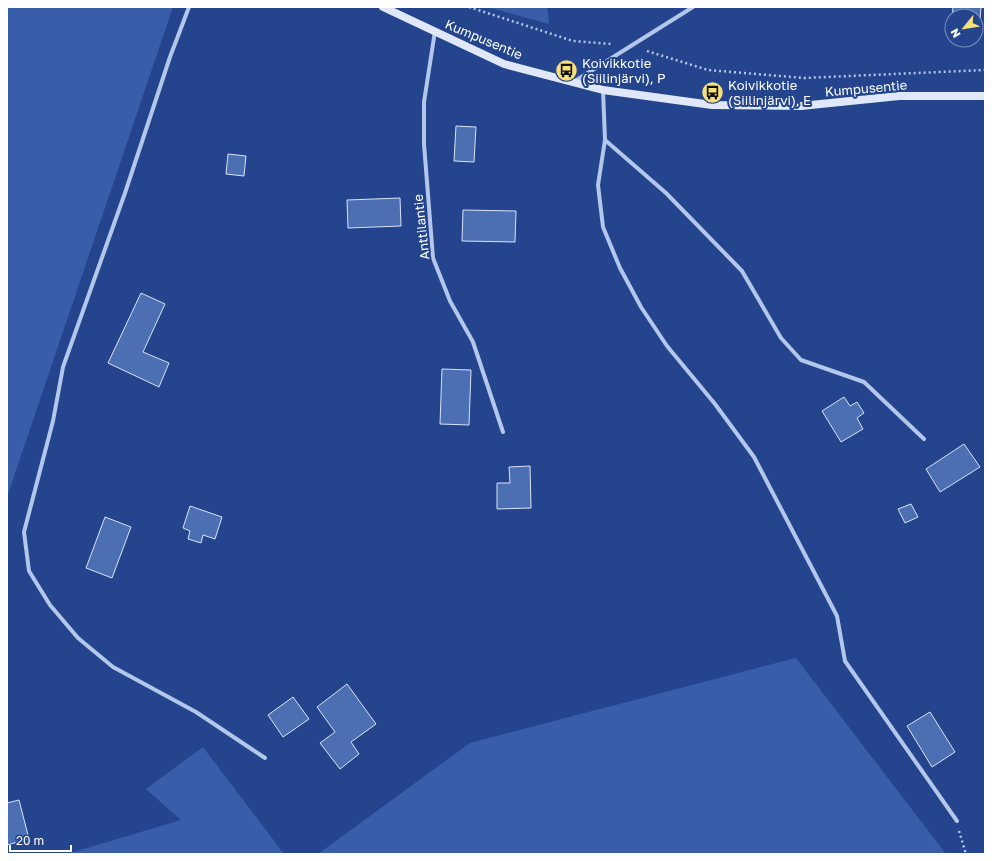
<svg xmlns="http://www.w3.org/2000/svg" width="992" height="861" viewBox="0 0 992 861" font-family="'Golos Text',sans-serif">
  <style>
    .green { fill: #385eaa }
    .building { fill: #4c6fb4; stroke: #d8e3f8 }
    .lines { fill: none; stroke-linecap: round; stroke-linejoin: round }
    .path { stroke: #b3c6eb; stroke-width: 2.5; stroke-dasharray: 2 3; stroke-linecap: butt }
    .street { stroke: #b3c6eb; stroke-width: 4 }
    .secondary { stroke: #dfe7f9; stroke-width: 8 }
    .labels { text-anchor: middle; stroke-width: 4; stroke-linejoin: round; paint-order: stroke }
    .street-label { font-size: 13px; fill: #fff; stroke: #24458d }
    .poi-label { font-size: 13px; fill: #fff; stroke: #24458d; text-anchor: start }
  </style>
  <rect width="100%" height="100%" fill="#24458d"/>
  <g class="green">
    <polygon points="7,7 173,7 7,497"/>
    <polygon points="487,7 547,7 549,24"/>
    <polygon points="796,658 946,854 318,854 470,743"/>
    <polygon points="203,747 284,854 67,854 181,820 146,789"/>
  </g>
  <g class="building">
    <polygon points="953,7 981,7 980,20 976,20 976,16 952,16 952,18"/>
    <polygon points="456,126 476,127 474,162 454,161"/>
    <polygon points="228,154 246,156 244,176 226,174"/>
    <polygon points="400,198 401,226 348,228 347,200"/>
    <polygon points="463,210 516,211 515,242 462,241"/>
    <polygon points="141,293 165,304 143,352 169,363 159,387 108,363"/>
    <polygon points="442,369 471,370 469,425 440,424"/>
    <polygon points="844,397 850,406 857,402 864,413 857,418 863,429 841,442 822,411"/>
    <polygon points="964,444 980,467 940,492 926,469"/>
    <polygon points="530,466 531,508 497,509 497,483 510,483 509,467"/>
    <polygon points="911,504 918,517 905,523 898,509"/>
    <polygon points="190,506 222,517 215,539 203,535 201,543 188,539 190,531 183,528"/>
    <polygon points="105,517 131,527 112,578 86,568"/>
    <polygon points="347,684 376,724 351,742 359,754 340,769 320,743 335,732 317,707"/>
    <polygon points="293,697 309,719 283,737 268,715"/>
    <polygon points="930,712 955,752 932,767 907,726"/>
    <polygon points="19,800 29,839 7,845 7,803"/>
  </g>
  <g class="lines">
    <g class="path">
      <polyline points="469,7 573,41 611,44"/>
      <polyline points="647,51 708,70 804,78 985,70"/>
      <polyline points="959,831 966,854"/>
    </g>
    <g class="street">
      <polyline points="189,7 170,57 125,193 63,367 53,421 24,532 29,571 50,605 78,638 113,667 196,712 265,758"/>
      <polyline points="435,31 424,102 424,144 433,258 450,301 473,342 503,432"/>
      <polyline points="575,81 693,7"/>
      <polyline points="603,90 605,140 598,185 603,227 620,268 641,307 667,346 715,404 754,457 837,616 845,661 957,821"/>
      <polyline points="605,140 666,193 742,271 781,338 801,360 864,382 924,439"/>
    </g>
    <polyline class="secondary" points="383,7 504,64 603,90 712,105 801,106 899,96 985,96"/>
  </g>
  <defs>
    <symbol id="bus-disc" viewBox="-11 -11 22 22"><circle r="9.5" fill="#f6e077" stroke="#24458d"/><path d="M-5-6H5V4H4V6H2V4H-2V6H-4V4H-5ZM-3.5-4V0h7V-4ZM-3.5 1.2v1.5H-2V1.2ZM2 1.2v1.5H3.5V1.2Z" fill="#111"/></symbol>
  </defs>
  <g fill-rule="evenodd">
    <use href="#bus-disc" x="554" y="58" width="25" height="25"/>
    <use href="#bus-disc" x="700" y="80" width="25" height="25"/>
  </g>
  <g class="labels">
    <g class="street-label">
      <text transform="translate(484 39) rotate(23)" y="5">Kumpusentie</text>
      <text transform="translate(866 88) rotate(-5)" y="5">Kumpusentie</text>
      <text transform="translate(421 227) rotate(-96)" y="5">Anttilantie</text>
    </g>
    <g class="poi-label">
      <text x="582" y="68">Koivikkotie<tspan x="582" dy="15">(Siilinjärvi), P</tspan></text>
      <text x="728" y="90">Koivikkotie<tspan x="728" dy="15">(Siilinjärvi), E</tspan></text>
    </g>
  </g>
  <rect width="992" height="861" fill="none" stroke="#ffffff" stroke-width="16"/>
  <g transform="translate(964 28) rotate(240)"><circle r="19" fill="#24458d" stroke="#7c8fbb"/>
  <path d="M0-3L7 15L0 10L-7 15Z" fill="#f6e077"/>
  <text y="-6" font-size="11" font-weight="bold" text-anchor="middle" fill="#ffffff">N</text>
  </g>
  <path d="M10 845v6h61v-6" fill="none" stroke="#ffffff" stroke-width="2"/>
  <text x="16" y="845" font-size="12" fill="#ffffff" stroke="#24458d" stroke-width="3" paint-order="stroke">20 m</text>
</svg>
